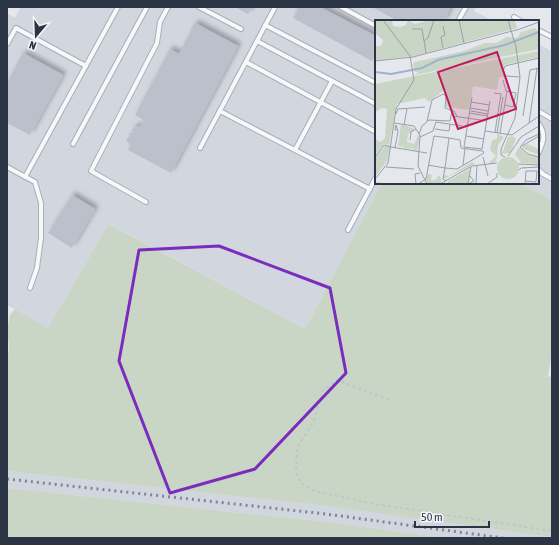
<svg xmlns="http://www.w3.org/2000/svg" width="559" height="545" viewBox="0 0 559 545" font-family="'Asap Condensed',sans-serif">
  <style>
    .built { fill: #d2d6de }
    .green { fill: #c9d6c5 }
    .building { fill: #bbc0ca; filter: url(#shadow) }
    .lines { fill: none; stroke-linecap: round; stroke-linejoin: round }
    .service-casing { stroke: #a9aeb7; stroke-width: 6 }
    .path { stroke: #c2c5cb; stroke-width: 2; stroke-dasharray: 3 3; stroke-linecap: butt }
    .service { stroke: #f7f8fa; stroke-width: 4 }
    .rail { stroke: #7d8696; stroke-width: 3; stroke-dasharray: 2 4; stroke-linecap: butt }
    .marked { fill: none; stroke: #7b2cbf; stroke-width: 3; stroke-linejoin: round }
    .inset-river { fill: none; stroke: #9fb4cc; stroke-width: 2 }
    .inset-road { fill: none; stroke: #9a9fa9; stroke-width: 1 }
    .view { fill: #c2185b; fill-opacity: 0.15; stroke: #c2185b; stroke-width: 2 }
    .inset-edge { fill: none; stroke: #2b3445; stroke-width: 2 }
  </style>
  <defs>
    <filter id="shadow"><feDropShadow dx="3.5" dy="-3.5" stdDeviation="2" flood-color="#0004"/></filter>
  </defs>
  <rect width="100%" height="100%" fill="#e4e7ec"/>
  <g class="built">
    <polygon points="21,7 476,7 474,11 493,21 376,21 376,183 382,183 305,329 110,224 48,328 7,305 7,13 15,18"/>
    <polygon points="538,44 552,51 552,200 519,183 538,183"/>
    <polygon points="7,471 328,506 446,521 552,537 552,538 446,538 326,522 7,488"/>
  </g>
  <g class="green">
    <polygon points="382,183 519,183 552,200 552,350 548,377 552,376 552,537 328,506 7,471 7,368 9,346 7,331 10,315 15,309 48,328 109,224 305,329"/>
    <polygon points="7,488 326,522 446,538 7,538"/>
  </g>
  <g class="building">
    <polygon points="235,7 252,7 248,14"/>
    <polygon points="299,7 320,7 376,36 376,53 372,61 293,18"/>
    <polygon points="372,7 451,7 444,21 398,21"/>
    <polygon points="195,23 238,46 171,173 128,150 130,146 126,139 134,134 131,130 137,126 140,127 144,120 135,115 170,49 179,54"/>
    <polygon points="23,53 63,75 30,135 7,123 7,83"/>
    <polygon points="72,195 95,209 72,248 48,233"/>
  </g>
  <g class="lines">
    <defs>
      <g id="service">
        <polyline points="199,7 241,29"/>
        <polyline points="341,7 376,26"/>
        <polyline points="514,17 521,21"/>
        <polyline points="458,21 466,7"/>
        <polyline points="265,25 376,83"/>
        <polyline points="538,30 552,37"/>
        <polyline points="257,41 376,104"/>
        <polyline points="7,44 16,28 86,66"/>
        <polyline points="246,62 376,132"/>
        <polyline points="220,111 370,189"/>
        <polyline points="538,111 552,119"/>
        <path d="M538 123C547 134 543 143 538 154"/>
        <polyline points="73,144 147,7"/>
        <polyline points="200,148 275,7"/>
        <polyline points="295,150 332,81"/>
        <polyline points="7,167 35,182 41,203 41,238 37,268 30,288"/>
        <polyline points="538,169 543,174 552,179"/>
        <polyline points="25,177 118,7"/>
        <polyline points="146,202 91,171 157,43 160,22 168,7"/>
        <polyline points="348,230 376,177"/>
      </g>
    </defs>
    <use href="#service" class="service-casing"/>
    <polyline class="path" points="389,400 337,380 323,390 313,423 297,448 296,472 301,483 314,491 375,504 552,531"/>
    <use href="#service" class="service"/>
    <polyline class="rail" points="7,479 326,514 503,538"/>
  </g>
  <path class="marked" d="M219 246 330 288 346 373 255 469 170 493 119 361 139 250Z"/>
  <g transform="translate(375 20)">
    <rect width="164" height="164" fill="#e4e7ec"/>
    <path d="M0 0H17L18 6 25 7 31 5 33 0 40 4 56 0H140L142 8 44 35 0 41V27L7 25 8 20 0 13ZM160 8 164 12V29L40 55 43 52H40L38 44 40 42 89 31 110 23H121L132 17 142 18 146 12ZM164 31V37L129 45V57H124L122 70 98 66 94 90 71 87 70 69 54 82 50 78 22 84 14 125 9 124 0 135V119L6 122 10 118 12 89 7 88 0 92V64ZM26 104 40 109 33 114 32 122 39 124 44 114 45 117 42 131 37 129 38 125 36 129 28 128 29 124 27 127 23 126ZM122 114 129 117 123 125 122 138 119 144H113L121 136 115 130 117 120 122 119ZM137 116 141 119 135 133 127 134 133 117ZM152 124 164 129V135L149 129 147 127ZM11 125 15 127 12 141 0 157V137ZM144 127 153 135 164 137V144L146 143 140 134ZM122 148a11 11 0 1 1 22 0a11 11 0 1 1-22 0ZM97 142 100 144 69 159V155L74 156ZM95 149 93 164H72L73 161ZM53 154 57 155 56 160H60L64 155 67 161 64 164H53L51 160Z" fill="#c9d6c5"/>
    <path class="inset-river" d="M0 52 16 54 47 48 63 40 130 25 164 12"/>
    <path class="inset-road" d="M84 0 89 23M37 9H47L51 33M49 21 53 18 59 0M68 28 66 17 70 15 68 6M0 41 38 37 145 9 164 2M145 57 131 56 128 51 130 46 164 38M128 60 131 71 141 73 138 87 130 85M119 73 126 74 120 112M97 77 89 127 107 129 115 81M96 82 114 85M95 88 113 91M96 91 113 94M94 93 113 96M21 94 23 89 50 87M78 96 112 101M148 96 155 50 164 48M52 101 57 80 68 74 71 76 70 88 79 91 82 96M19 103 39 106 45 115 43 146 52 164M154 103 162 48M29 105 32 89M60 109 74 111 75 104M110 111 137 115 164 96M122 113 128 77M125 113 132 71M44 114 47 106 54 100 75 101 77 90M164 114 151 120 145 127 153 134 164 137M91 116 109 119M45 117 58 111 61 102 87 106M35 120 36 112 41 109M147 126 164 116M16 127 52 133M20 128 23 111 21 105 20 110H23M133 136 146 117 164 106M0 137 9 125 16 127M108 137 113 156M130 137 126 135V129L140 98 145 57 141 27 133 0M143 144 164 145M53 145 70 148 82 149 109 133 108 131 86 128 85 120 74 118 70 148 68 159 71 161M88 145 90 129M11 147 39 149M144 150 146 148 164 147M0 159 13 143 21 89 39 60 35 36 8 0M0 163 12 164M41 164 40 154 45 153M43 164 51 159 59 116 74 118M65 164 97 146 122 143M93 164 96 147M93 164 99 161 95 156M101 164 102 145M112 164 122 157V153M150 164 151 151H162L161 162 150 161"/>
    <path class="view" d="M122 32 141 89 83 109 63 52Z"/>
    <rect width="164" height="164" class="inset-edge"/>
  </g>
  <rect width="559" height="545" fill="none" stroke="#2b3445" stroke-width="16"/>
  <g transform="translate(36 36) rotate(199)" stroke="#f4f6f9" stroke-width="3" paint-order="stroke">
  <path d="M0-3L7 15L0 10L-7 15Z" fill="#2b3445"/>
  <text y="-6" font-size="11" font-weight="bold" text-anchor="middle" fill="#2b3445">N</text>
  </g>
  <path d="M415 521v6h74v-6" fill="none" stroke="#2b3445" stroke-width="2"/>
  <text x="421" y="521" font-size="12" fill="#2b3445" stroke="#f4f6f9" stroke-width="3" paint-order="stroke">50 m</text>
</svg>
